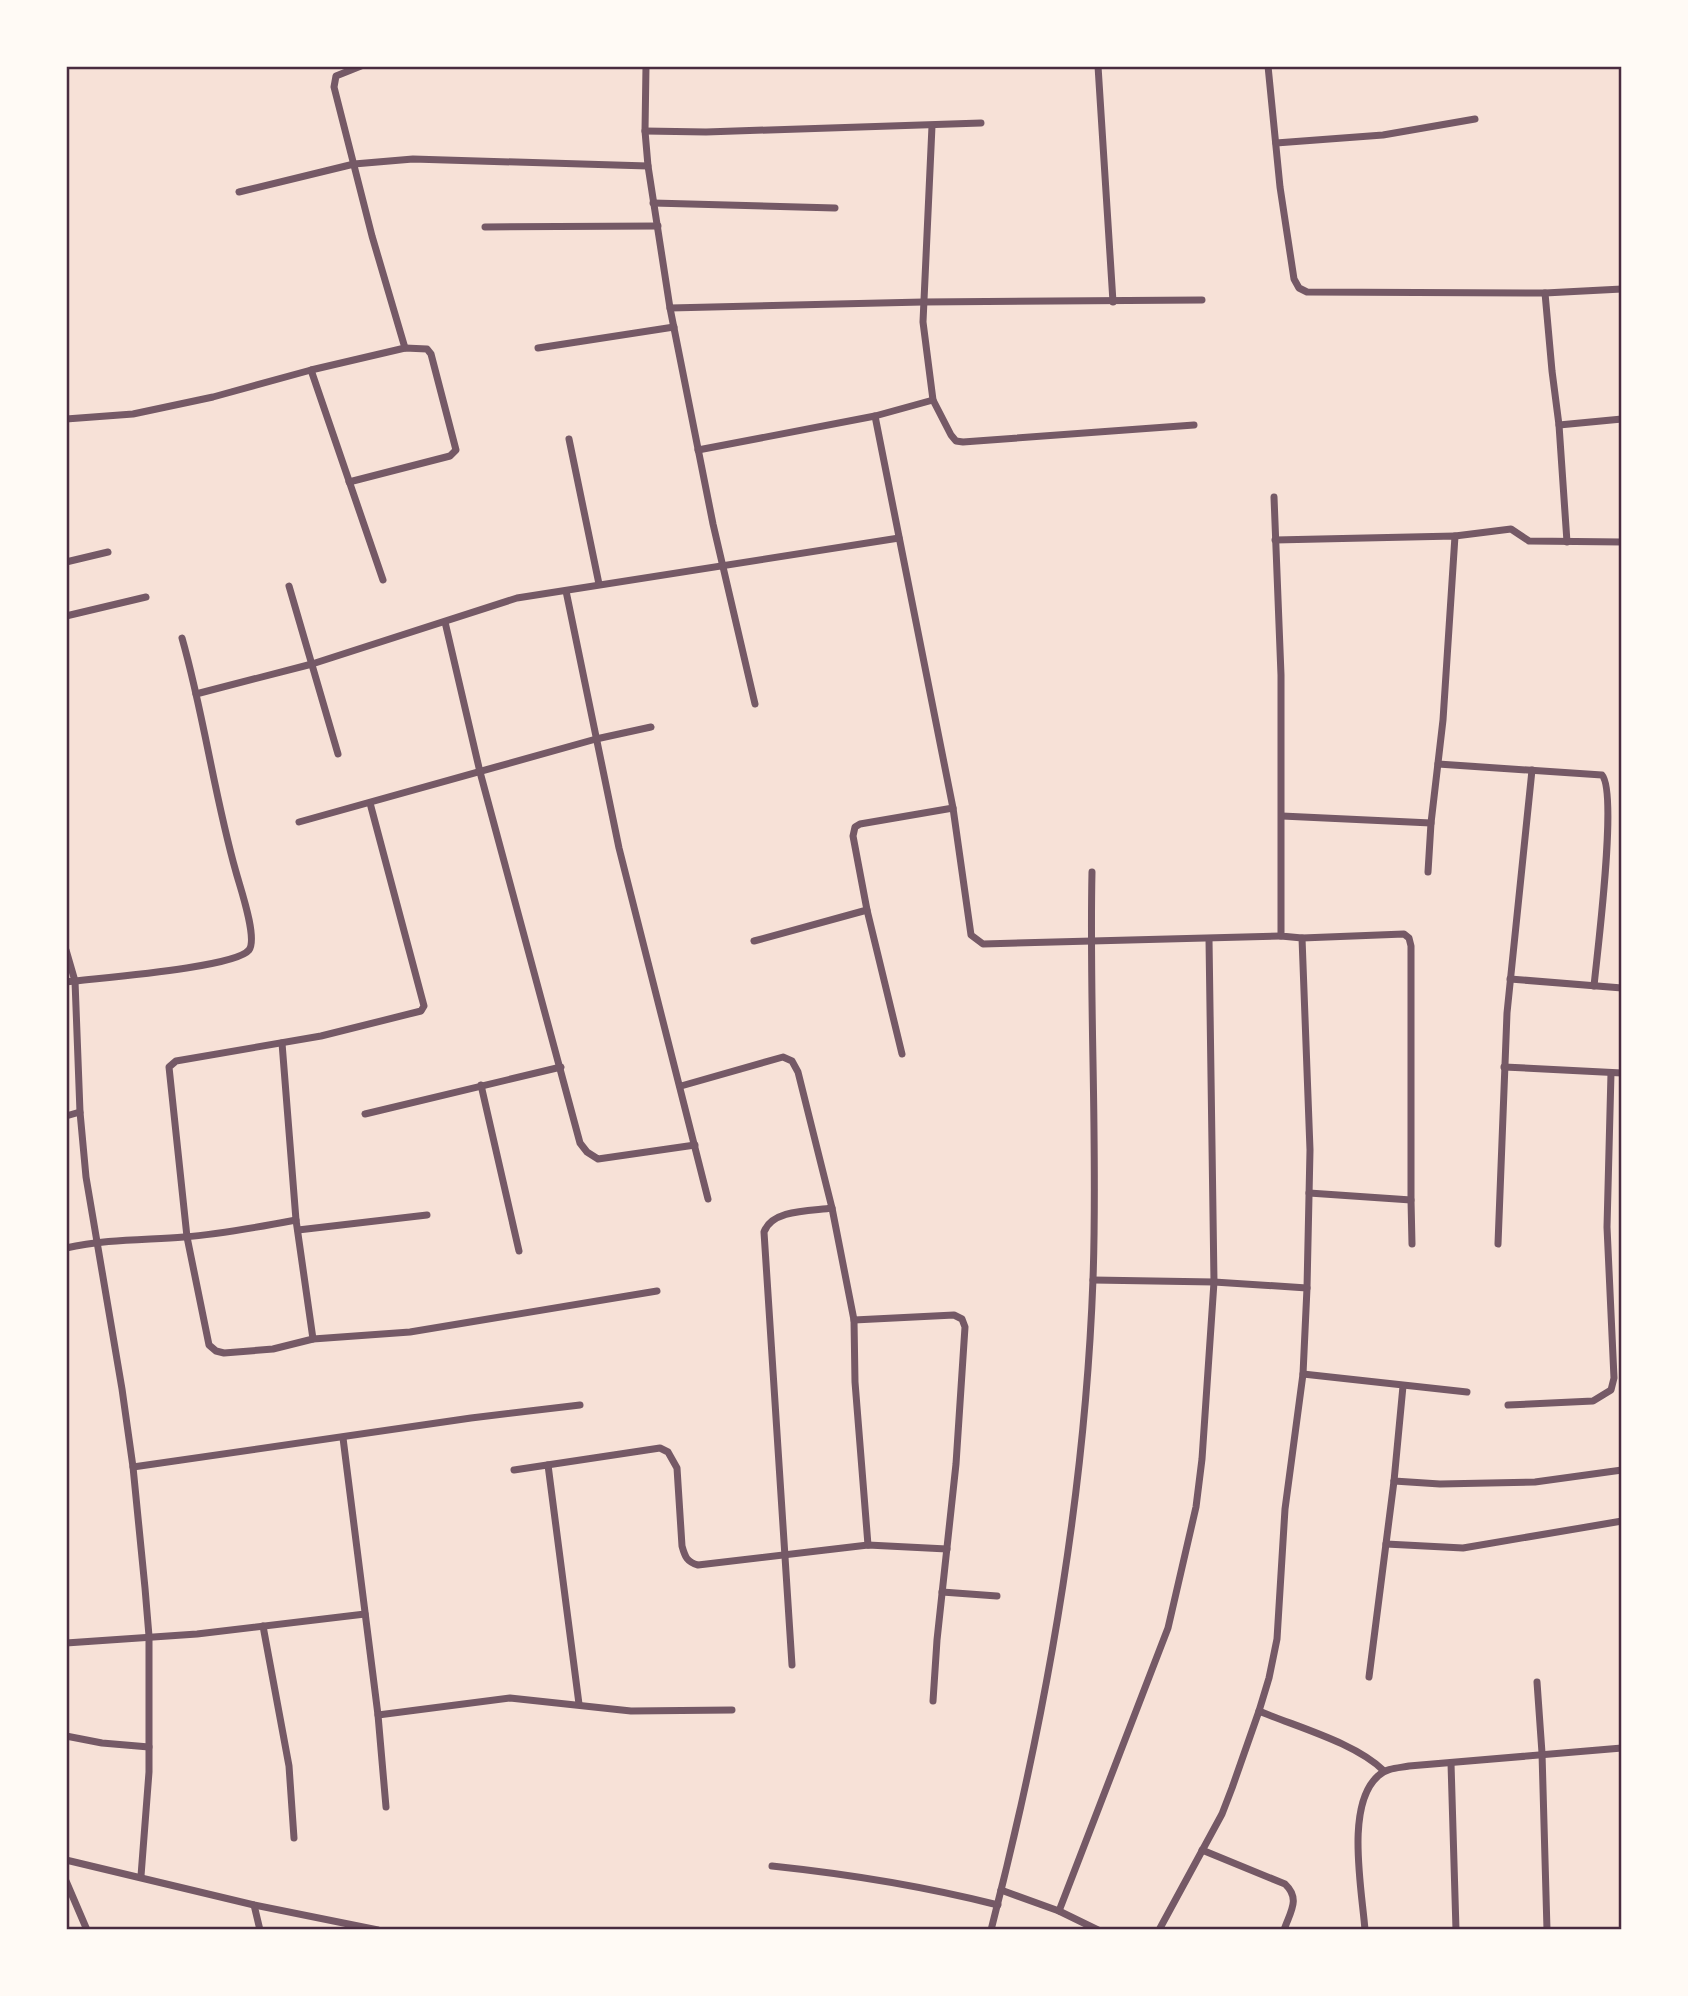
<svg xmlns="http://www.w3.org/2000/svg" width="1688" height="1996" viewBox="0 0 1688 1996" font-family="'Fira Sans',sans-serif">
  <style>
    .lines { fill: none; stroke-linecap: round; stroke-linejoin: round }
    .minor { stroke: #755966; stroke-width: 7 }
    .neatline { fill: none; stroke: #4a2c40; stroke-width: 2.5 }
  </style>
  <rect width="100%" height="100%" fill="#f7e1d7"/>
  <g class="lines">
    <g class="minor">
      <polyline points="361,66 336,76 334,87 372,236 405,348"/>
      <polyline points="646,66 645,131 648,166 670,308 713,524 755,704"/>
      <polyline points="1098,66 1113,302"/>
      <polyline points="1268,66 1280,187 1294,279 1299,288 1307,292 1545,293 1622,289"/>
      <polyline points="932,126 923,322 933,400 951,435 956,441 963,442 1194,425"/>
      <polyline points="645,131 706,132 981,123"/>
      <polyline points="1276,143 1383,135 1475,119"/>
      <polyline points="239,192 354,164 413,159 648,166"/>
      <polyline points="653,203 835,208"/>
      <polyline points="485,227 658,226"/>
      <polyline points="1545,293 1552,371 1559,425 1622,419"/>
      <polyline points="670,308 923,302 1202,300"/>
      <polyline points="538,348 674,327"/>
      <polyline points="311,370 383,580"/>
      <polyline points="875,416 953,808 971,935 983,944 1281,936"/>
      <polyline points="66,419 133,414 213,397 311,370 405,348 427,349 431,354 456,450 450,456 349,482"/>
      <polyline points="1559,425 1567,542"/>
      <polyline points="569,439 599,584"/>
      <polyline points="698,450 875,416 933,400"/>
      <polyline points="1455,536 1511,529 1529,541 1622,542"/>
      <polyline points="1275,540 1455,536 1443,720 1431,823 1428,872"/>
      <polyline points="66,562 108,552"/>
      <polyline points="289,586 338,754"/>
      <polyline points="566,591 619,848 708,1199"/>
      <polyline points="66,616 146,597"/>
      <polyline points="445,622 480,772 580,1143 587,1152 598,1159 695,1145"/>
      <polyline points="196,694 312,664 517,598 899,538"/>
      <path d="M1438 764 1602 775C1618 793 1597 954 1594 986"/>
      <polyline points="370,803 424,1006 421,1011 321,1036 176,1061 169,1067 187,1237 209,1345 216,1351 224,1353 273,1349 313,1339 410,1332 657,1291"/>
      <polyline points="1282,816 1431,823"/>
      <polyline points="299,822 596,739 651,727"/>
      <polyline points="1302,938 1404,934 1409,938 1411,946 1411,1200 1309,1193"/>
      <polyline points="754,941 867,910"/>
      <polyline points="66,950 75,981 80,1112 86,1177 122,1389 133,1467 145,1588 149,1636 149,1772 141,1876"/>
      <polyline points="1510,979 1622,988"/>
      <path d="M66 982C96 978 235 968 249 950 258 938 240 887 236 872 214 795 204 715 182 638"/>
      <polyline points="282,1043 296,1220 313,1339"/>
      <polyline points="902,1054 867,910 853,836 855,827 860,824 953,808"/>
      <polyline points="1504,1067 1622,1073"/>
      <polyline points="481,1085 519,1251"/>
      <polyline points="681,1086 783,1057 792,1061 798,1072 832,1208 854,1320 855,1382 868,1545"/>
      <polyline points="365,1114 561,1067"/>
      <polyline points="66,1116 80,1112"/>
      <polyline points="1411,1200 1412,1244"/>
      <polyline points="298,1230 427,1215"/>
      <polyline points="1498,1244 1507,1013 1532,770"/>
      <path d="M66 1248C106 1239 145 1240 184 1237 222 1234 259 1227 296 1220"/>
      <polyline points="1093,1280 1214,1282 1307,1288"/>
      <polyline points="854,1320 954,1315 962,1319 965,1327 956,1464 937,1640 933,1701"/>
      <polyline points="1303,1374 1467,1392"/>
      <polyline points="1508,1405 1593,1401 1611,1390 1614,1378 1607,1227 1611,1073"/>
      <polyline points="343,1438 378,1715 386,1807"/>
      <polyline points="548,1465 579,1704"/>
      <polyline points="133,1467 471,1418 580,1405"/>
      <path d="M514 1470 660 1448 668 1452 677 1468 682 1546C685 1557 687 1562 698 1565L868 1545 947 1549"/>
      <polyline points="1394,1481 1440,1484 1535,1482 1622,1470"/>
      <polyline points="1386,1544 1463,1548 1622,1521"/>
      <polyline points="942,1592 997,1596"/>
      <polyline points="263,1626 289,1766 294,1838"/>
      <polyline points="66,1643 197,1634 365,1614"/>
      <path d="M792 1665 764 1232C772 1209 812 1211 832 1208"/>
      <polyline points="1369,1677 1394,1481 1403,1386"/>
      <polyline points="1537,1682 1542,1753 1547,1930"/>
      <path d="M1259 1711C1297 1727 1356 1743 1384 1771"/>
      <polyline points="378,1715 510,1698 631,1711 732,1710"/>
      <polyline points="66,1736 102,1743 149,1747"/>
      <polyline points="1451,1763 1456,1930"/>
      <path d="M1202 1850 1285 1884C1301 1899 1290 1912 1284 1930"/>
      <polyline points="66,1860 254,1905 378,1930"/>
      <path d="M772 1866C848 1874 923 1886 998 1905"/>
      <polyline points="66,1881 87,1930"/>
      <polyline points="1001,1890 1059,1911 1098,1930"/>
      <polyline points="254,1905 260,1930"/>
      <polyline points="1059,1911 1168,1628 1196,1507 1202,1459 1214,1282 1209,939"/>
      <path d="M991 1930C1046 1717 1085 1499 1093 1279 1098 1144 1089 1007 1092 872"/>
      <polyline points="1159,1930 1222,1814 1232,1788 1259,1711 1269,1678 1277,1639 1285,1509 1303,1374 1307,1288 1310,1150 1302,938 1281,936 1281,675 1274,497"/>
      <path d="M1365 1930C1362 1890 1345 1805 1378 1776 1386 1768 1399 1768 1409 1766L1622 1748"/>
    </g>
  </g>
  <rect width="1688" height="1996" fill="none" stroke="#fffaf5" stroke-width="136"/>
  <rect x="68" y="68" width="1552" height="1860" class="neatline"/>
</svg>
